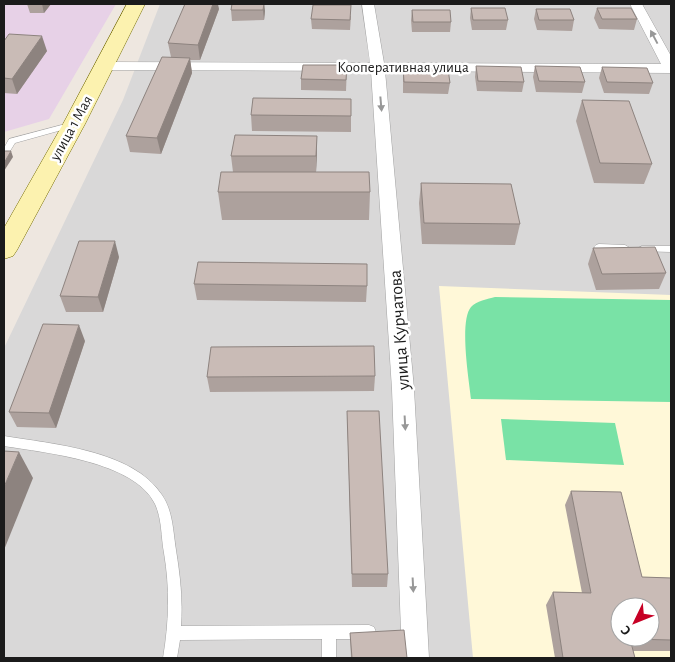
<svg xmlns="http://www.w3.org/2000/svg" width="675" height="662" viewBox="0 0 675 662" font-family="'Alegreya Sans',sans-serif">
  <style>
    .residential { fill: #d9d8d8; fill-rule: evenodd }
    .industrial { fill: #e7d1e7 }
    .education { fill: #fff8d8; fill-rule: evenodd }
    .pitch { fill: #79e2a6 }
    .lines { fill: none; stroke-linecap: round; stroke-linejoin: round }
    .lane-casing { stroke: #a2a2a2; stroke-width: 1 }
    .street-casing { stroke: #a2a2a2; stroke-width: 1 }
    .secondary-casing { stroke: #756c00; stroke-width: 1 }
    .lane { fill: #fff; fill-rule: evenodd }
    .street { fill: #fff; fill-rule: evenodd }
    .secondary { fill: #fcf2af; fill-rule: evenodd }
    .wall { fill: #ada19d }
    .shaded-wall { fill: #8d837f }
    .building { fill: #c9bbb6; stroke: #8d837f; fill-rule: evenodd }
    .oneway { fill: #989898 }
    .labels { text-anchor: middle; stroke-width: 5; stroke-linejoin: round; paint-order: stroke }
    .far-street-label { font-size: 15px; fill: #1b1b1b; stroke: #fff }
    .street-label { font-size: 18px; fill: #1b1b1b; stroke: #fff }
  </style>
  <rect width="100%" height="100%" fill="#eee7e0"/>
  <path class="residential" d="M160 4H671V658H4V348L123 100ZM620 607H650V637H620Z"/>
  <polygon class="industrial" points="4,4 116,4 49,119 4,132"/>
  <path class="education" d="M439 286 671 295V658H473ZM620 607H650V637H620Z"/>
  <g class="pitch">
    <path d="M495 297 671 300V402L471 399C469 380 459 321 471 307 476 301 488 299 495 297Z"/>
    <polygon points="501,419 615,423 624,465 506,460"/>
  </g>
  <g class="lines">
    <defs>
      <g id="lane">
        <polygon points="73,122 76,122 76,126 15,143 7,156 4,156 4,148 9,139"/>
        <polygon points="599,244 625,245 630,248 625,251 596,249 594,247 596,245"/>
        <polygon points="642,246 671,246 671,252 639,251 637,249"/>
        <path d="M4 436C52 444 133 450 162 495 173 511 173 531 176 550 180 575 183 600 181 626L369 625 374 627 376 632 374 637 369 639H336V658H322V639L180 640 177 658H163C169 622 170 589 164 553 161 537 162 519 155 504 134 461 46 453 4 446Z"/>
      </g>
      <polygon id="street" points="362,4 374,4 384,63 661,64 630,4 642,4 671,56 671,73 385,71 414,389 429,658 402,658 392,389 371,71 105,70 100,69 98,66 100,63 105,62 370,63"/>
      <polygon id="secondary" points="127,4 145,4 85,124 17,250 13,256 4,259 4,228 63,124"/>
    </defs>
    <use href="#lane" class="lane-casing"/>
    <use href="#street" class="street-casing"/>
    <use href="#secondary" class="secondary-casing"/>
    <use href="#lane" class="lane"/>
    <use href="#street" class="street"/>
    <use href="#secondary" class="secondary"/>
  </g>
  <g class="wall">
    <polygon points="27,4 51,4 44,13 30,13"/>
    <polygon points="232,4 264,4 265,11 264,20 232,21 231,10"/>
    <polygon points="471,8 508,20 506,30 472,30 470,18"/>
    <polygon points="597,8 637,19 634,30 599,29 594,18"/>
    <polygon points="219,9 200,60 190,60 192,73 161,154 130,152 126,136 171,57 168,43"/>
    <polygon points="536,9 574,20 572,31 537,30 534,19"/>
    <polygon points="412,10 451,22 450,32 412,32 411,20"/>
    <polygon points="351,16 350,30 312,29 311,19"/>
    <polygon points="4,41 47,51 17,94 4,93"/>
    <polygon points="347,65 346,91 301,90 301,79"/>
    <polygon points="476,66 524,82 522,92 477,91 475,77"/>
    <polygon points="535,66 585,82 582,93 536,92 533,77"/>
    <polygon points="602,67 653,83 649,94 604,93 599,78"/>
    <polygon points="403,68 450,83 448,94 403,93"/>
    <polygon points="351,99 351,132 252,131 251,115"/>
    <polygon points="582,100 652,164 644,184 594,183 576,121"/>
    <polygon points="317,136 317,152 316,172 370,192 369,220 222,220 218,192 233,172 231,156"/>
    <polygon points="421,183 520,224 515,245 422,244 419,203"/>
    <polygon points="593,248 666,273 659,289 596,290 588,264"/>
    <polygon points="119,257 103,312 66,312 60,296"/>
    <polygon points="194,284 367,286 366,302 197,300"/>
    <polygon points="85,341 56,428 17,427 9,412"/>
    <polygon points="375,376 374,391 210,392 207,377"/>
    <polygon points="347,411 388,574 387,587 352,587"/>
    <polygon points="571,491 642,577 671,578 671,651 633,651 635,658 555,658 546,605 553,592 582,593 565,505"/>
    <polygon points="350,633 407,658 351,658"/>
  </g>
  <g class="shaded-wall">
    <polygon points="42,4 51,4 44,13"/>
    <polygon points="213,4 218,4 219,9 200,60 198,45"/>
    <polygon points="264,4 265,11 264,20 263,10"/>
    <polygon points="42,36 47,51 17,94 12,79"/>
    <polygon points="190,58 192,73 161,154 157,138"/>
    <polygon points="317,136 317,152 316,172 316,156"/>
    <polygon points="11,151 13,157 4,171 4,163"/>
    <polygon points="115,241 119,257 103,312 98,297"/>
    <polygon points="79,325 85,341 56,428 49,413"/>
    <polygon points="19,452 33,478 4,550 4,487"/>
  </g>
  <g class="building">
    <polygon points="185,4 213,4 198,45 168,43"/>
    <polygon points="232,4 264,4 263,10 231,10"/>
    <polygon points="313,5 351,5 350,20 311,19"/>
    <polygon points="471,8 505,8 508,20 473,20"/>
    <polygon points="597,8 631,8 637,19 602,19"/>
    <polygon points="536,9 570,9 574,20 539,20"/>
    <polygon points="412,10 450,10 451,22 413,22"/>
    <polygon points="9,34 42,36 12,79 4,78 4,41"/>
    <polygon points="162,57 190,58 157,138 126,136"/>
    <polygon points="303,65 347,65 346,80 301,79"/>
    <polygon points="476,66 521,67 524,82 478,81"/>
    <polygon points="535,66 580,67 585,82 539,81"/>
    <polygon points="602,67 647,68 653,83 607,82"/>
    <polygon points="403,68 448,69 450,83 404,82"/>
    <polygon points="253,98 351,99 351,116 251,115"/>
    <polygon points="582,100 629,101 652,164 600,163"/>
    <polygon points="235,135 317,136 316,156 231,156"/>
    <polygon points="4,151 11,151 4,163"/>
    <polygon points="221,172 369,172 370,192 218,192"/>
    <polygon points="421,183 511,184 520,224 424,223"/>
    <polygon points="79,241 115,241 98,297 60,296"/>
    <polygon points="655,247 666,273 602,274 593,248"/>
    <polygon points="198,262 367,264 367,286 194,284"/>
    <polygon points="43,324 79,325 49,413 9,412"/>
    <polygon points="374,346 375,376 207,377 211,347"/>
    <polygon points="347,411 379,411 388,574 352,574"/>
    <polygon points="4,451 19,452 4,487"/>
    <path d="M571 491 621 492 642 577 671 578V640L630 639 635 658H563L553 592 591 593ZM620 607H650V637H620Z"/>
    <polygon points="404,630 407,658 352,658 350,633"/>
  </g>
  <defs><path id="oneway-solid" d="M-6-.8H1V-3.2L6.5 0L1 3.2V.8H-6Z" transform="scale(1.25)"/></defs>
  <g class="oneway">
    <use href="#oneway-solid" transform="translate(654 37) rotate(-118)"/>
    <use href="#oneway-solid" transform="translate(381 104) rotate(85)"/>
    <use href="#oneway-solid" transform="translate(405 423) rotate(87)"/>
    <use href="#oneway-solid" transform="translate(413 585) rotate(87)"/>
  </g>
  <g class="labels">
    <g class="far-street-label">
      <text x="403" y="72">Кооперативная улица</text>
      <text transform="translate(71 128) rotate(-61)" y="5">улица 1 Мая</text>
    </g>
    <g class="street-label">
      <text transform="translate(399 330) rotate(-94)" y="6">улица Курчатова</text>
    </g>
  </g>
  <rect width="675" height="662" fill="none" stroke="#1b1b1b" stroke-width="10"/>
  <g transform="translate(635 622) rotate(227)"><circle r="24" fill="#ffffff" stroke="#a4a4a4"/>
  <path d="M0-4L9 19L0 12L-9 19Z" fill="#c70025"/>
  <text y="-8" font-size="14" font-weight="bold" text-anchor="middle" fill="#1b1b1b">С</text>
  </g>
</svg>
